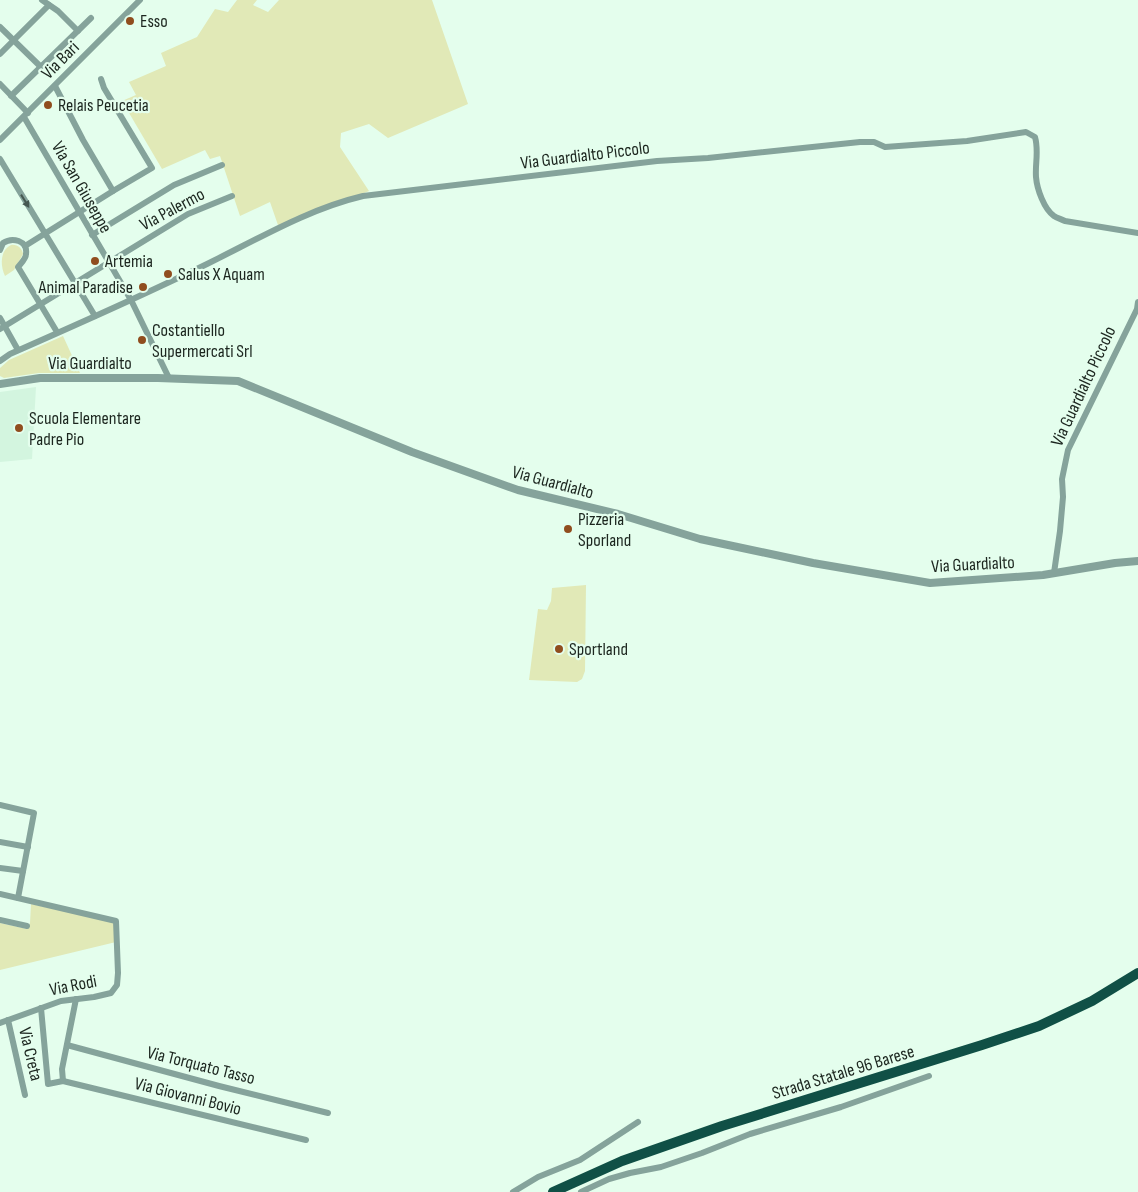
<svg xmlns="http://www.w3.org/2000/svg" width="1138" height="1192" viewBox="0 0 1138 1192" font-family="'Sofia Sans Condensed',sans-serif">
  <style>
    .built { fill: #d3f5df }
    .green { fill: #e1e9b7 }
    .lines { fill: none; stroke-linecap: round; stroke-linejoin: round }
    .minor { stroke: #85a39b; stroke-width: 6 }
    .tertiary { stroke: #85a39b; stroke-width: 8 }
    .trunk { stroke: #105046; stroke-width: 10 }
    .oneway { fill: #465851 }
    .poi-dot { fill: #904d1e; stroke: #e4feed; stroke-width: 2 }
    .labels { text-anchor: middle; stroke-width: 4.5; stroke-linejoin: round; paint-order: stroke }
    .poi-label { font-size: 18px; fill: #1c261f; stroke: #e4feed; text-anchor: start }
    .street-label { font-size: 18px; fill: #1c261f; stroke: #e4feed }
  </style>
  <rect width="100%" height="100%" fill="#e4feed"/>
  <polygon class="built" points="36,387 32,459 0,462 0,392"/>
  <g class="green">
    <polygon points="237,0 257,0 253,5 268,12 279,0 432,0 468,104 388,138 369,124 341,133 340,147 369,191 279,228 270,202 240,216 220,156 210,159 205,150 162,169 122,101 136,95 129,82 166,66 161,53 197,37 215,9 228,12"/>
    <path d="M11 245C17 244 22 248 23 254L14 270 5 276C0 266 0 250 11 245Z"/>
    <polygon points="63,336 80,373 39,373 4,378 0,376 0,368 9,360"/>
    <polygon points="586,585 585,671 582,679 577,682 529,680 538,609 547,610 551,601 552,588"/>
    <polygon points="31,904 114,922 116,942 0,970 0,923 27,929 30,923"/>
  </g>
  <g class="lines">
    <g class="minor">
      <polyline points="42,0 58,11 78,31"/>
      <polyline points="0,27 41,67"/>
      <polyline points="0,54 49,5"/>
      <polyline points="0,84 28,113"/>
      <polyline points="55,86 83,140 113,191"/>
      <polyline points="11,96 91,18"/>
      <polyline points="24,117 131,300 169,378"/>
      <polyline points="0,140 140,0"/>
      <polyline points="0,159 95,316"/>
      <polyline points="92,235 174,185 222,165"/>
      <polyline points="25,246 113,191 152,168 104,88 101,79"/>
      <path d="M0 250 3 243C12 237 28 240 26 254 26 259 21 263 18 267L57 332"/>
      <polyline points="0,318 18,350"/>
      <polyline points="0,329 188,214 232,196"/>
      <path d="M0 361 10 354C76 325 142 296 207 264 258 239 308 209 363 196L657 161 708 158 860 142H874L885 147 967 141 1026 132 1035 137C1039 151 1035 163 1036 177 1037 189 1044 209 1054 216 1057 218 1061 219 1065 221L1138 233"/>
      <polyline points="1054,573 1060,531 1063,497 1062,479 1068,450 1137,309 1138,302"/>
      <polyline points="0,805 34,813 18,898"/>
      <polyline points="0,842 28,847"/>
      <polyline points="0,868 23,871"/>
      <polyline points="0,894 116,921 118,973 117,985 111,993 94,997 61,1001 0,1023"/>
      <polyline points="0,920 27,926"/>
      <polyline points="41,1008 48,1084 63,1081 306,1140"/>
      <polyline points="8,1020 25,1095"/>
      <polyline points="67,1045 219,1086 328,1113"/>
      <polyline points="63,1081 62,1069 76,999"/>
      <polyline points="513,1192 538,1177 580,1160 638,1122"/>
      <polyline points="581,1192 609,1179 630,1173 661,1167 702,1153 750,1134 841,1107 929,1076"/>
    </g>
    <polyline class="tertiary" points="0,384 40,378 158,378 238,381 412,452 518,490 618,514 700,539 813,563 930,583 1043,575 1115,563 1138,561"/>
    <polyline class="trunk" points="553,1192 622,1161 722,1126 982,1045 1039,1026 1092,1001 1138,973"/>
  </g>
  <defs><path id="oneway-solid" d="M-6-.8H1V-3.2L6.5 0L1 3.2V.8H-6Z" transform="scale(1.25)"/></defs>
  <use class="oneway" href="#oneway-solid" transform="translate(25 201) rotate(58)"/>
  <g class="poi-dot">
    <circle cx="130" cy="21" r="5"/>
    <circle cx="48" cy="105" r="5"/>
    <circle cx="95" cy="261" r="5"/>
    <circle cx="168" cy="274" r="5"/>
    <circle cx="143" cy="287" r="5"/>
    <circle cx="142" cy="340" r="5"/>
    <circle cx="19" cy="428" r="5"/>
    <circle cx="568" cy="529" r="5"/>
    <circle cx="559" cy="649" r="5"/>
  </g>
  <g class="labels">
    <g class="poi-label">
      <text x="140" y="27">Esso</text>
      <text x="58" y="111">Relais Peucetia</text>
      <text x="105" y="267">Artemia</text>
      <text x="178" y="280">Salus X Aquam</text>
      <text x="133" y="293" text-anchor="end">Animal Paradise</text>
      <text x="152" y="336">Costantiello<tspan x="152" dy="21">Supermercati Srl</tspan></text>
      <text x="29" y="424">Scuola Elementare<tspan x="29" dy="21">Padre Pio</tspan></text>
      <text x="578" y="525">Pizzeria<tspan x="578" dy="21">Sporland</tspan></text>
      <text x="569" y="655">Sportland</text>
    </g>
    <g class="street-label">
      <text transform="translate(60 60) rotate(-45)" y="6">Via Bari</text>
      <text transform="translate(585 155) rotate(-7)" y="6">Via Guardialto Piccolo</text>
      <text transform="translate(82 187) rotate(60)" y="6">Via San Giuseppe</text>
      <text transform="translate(172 209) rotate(-28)" y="6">Via Palermo</text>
      <text x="90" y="369">Via Guardialto</text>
      <text transform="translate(1083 386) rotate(-65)" y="6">Via Guardialto Piccolo</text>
      <text transform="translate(553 482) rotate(15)" y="6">Via Guardialto</text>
      <text transform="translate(973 564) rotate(-3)" y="6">Via Guardialto</text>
      <text transform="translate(73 985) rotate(-11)" y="6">Via Rodi</text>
      <text transform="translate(31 1054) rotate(77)" y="6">Via Creta</text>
      <text transform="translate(201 1065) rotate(14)" y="6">Via Torquato Tasso</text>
      <text transform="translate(843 1072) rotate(-17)" y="6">Strada Statale 96 Barese</text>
      <text transform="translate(188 1096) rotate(14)" y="6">Via Giovanni Bovio</text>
    </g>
  </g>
</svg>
